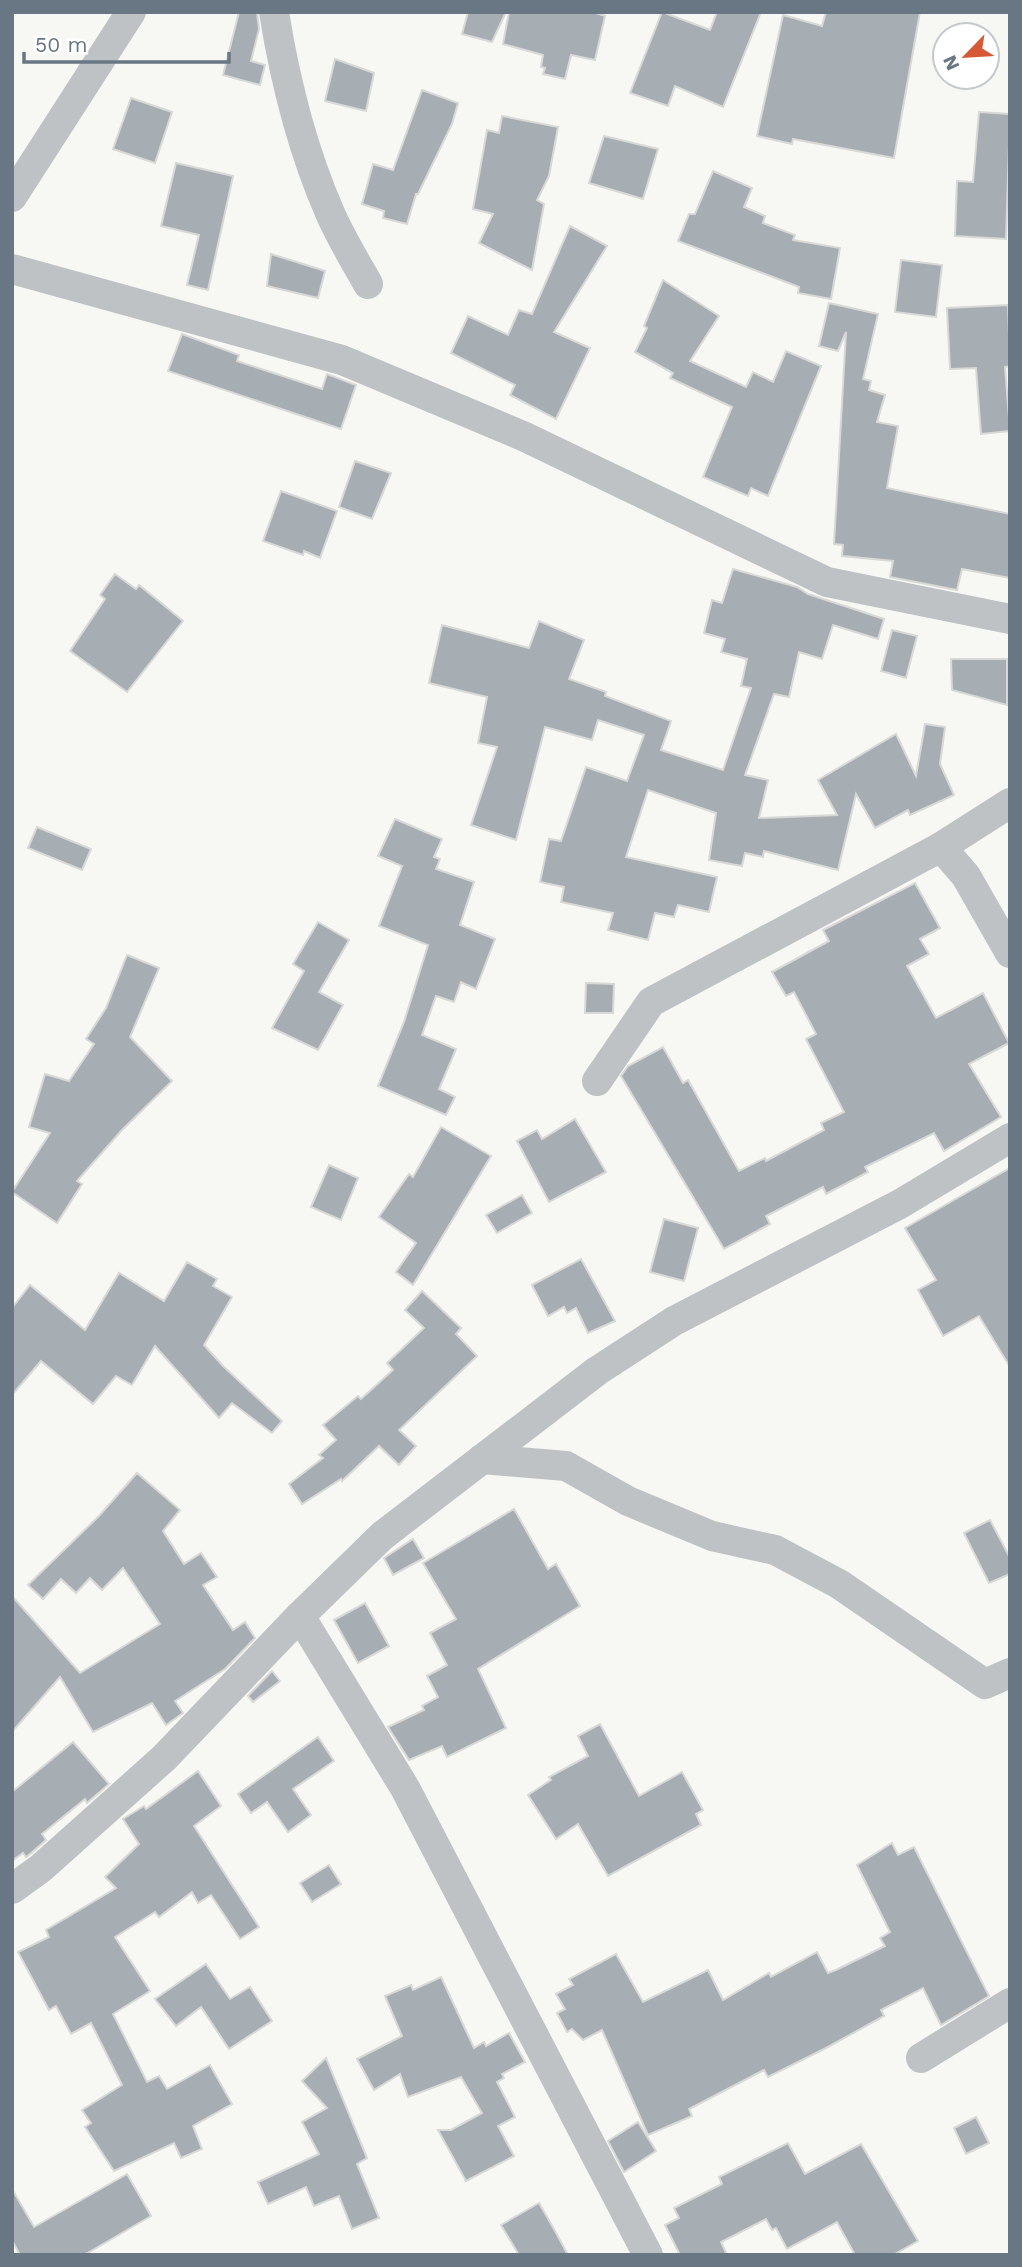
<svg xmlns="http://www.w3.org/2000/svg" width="1022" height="2267" viewBox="0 0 1022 2267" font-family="'Work Sans',sans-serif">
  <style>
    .building { fill: #a6adb3; stroke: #d8d8d6; stroke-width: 2 }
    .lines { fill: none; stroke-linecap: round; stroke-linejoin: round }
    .minor { stroke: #bec2c5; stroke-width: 30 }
  </style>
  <rect width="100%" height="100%" fill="#f7f7f4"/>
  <g class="building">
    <polygon points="239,12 257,12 259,29 251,61 265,65 260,85 223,75"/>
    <polygon points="468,12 506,12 492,42 462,34"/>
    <polygon points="509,12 593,12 605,16 595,60 571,55 565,79 543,74 545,68 541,67 543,55 503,44"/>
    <polygon points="662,12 710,30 717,12 761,12 723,107 675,86 668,106 630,93"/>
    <polygon points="826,12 920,12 894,158 793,139 792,144 757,136 783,15 822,26"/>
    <polygon points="335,59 374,73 366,111 325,101"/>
    <polygon points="422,90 458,103 452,124 418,194 416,194 407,224 383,218 384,211 362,204 373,164 393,170"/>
    <polygon points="131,98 172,112 155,163 113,149"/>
    <polygon points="979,112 1010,114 1006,239 955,236 957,181 973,182"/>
    <polygon points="502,116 558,127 549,176 537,200 544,204 532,270 479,243 493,214 473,209 487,130 499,133"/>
    <polygon points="604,136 658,149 643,199 589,183"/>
    <polygon points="176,163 233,176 208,290 187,285 199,235 161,226"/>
    <polygon points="713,171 752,188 744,207 765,216 763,223 795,235 793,240 840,248 831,299 798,293 799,287 678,241 689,214 695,214"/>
    <polygon points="570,226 607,246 554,332 590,348 556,419 510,395 515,385 451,353 468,316 508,335 519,310 532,314"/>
    <polygon points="271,254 325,271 318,298 267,286"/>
    <polygon points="901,260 942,265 936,317 895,312"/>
    <polygon points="663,280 719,316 690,361 746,387 753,372 773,382 786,351 821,366 768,496 751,488 748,496 703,477 732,407 670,378 673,373 635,352 647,328 644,326"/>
    <polygon points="829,303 878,314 863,379 871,381 869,390 885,395 877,422 898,426 887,488 1010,514 1010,578 962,569 957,590 890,577 893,561 842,556 843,545 834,544 846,332 838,351 819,346"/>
    <polygon points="1008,305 1010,366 1005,367 1010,431 981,434 976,368 950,369 947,308"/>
    <polygon points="182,334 239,355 237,361 322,389 327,374 356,385 341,429 168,371"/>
    <polygon points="355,461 391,473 372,519 339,507"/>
    <polygon points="281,491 337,511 320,558 304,551 303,555 263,541"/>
    <polygon points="733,569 797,587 808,594 884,619 878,639 833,625 822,659 799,652 789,697 774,694 745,775 768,780 759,818 837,815 818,780 896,734 916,776 925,724 945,727 940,764 954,795 910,815 908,810 875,828 856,794 838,870 764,851 763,857 745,853 742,866 709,860 716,813 648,790 626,857 717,877 709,912 678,905 674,917 655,913 648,940 608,930 613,913 561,902 564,887 540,882 549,839 561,841 586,767 627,781 644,735 598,720 592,740 545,727 516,840 471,825 497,747 478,743 487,697 429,683 442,625 529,648 539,621 584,640 569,679 606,692 605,696 671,721 661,750 723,770 751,688 741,686 747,659 721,652 725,639 704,633 712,600 722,603"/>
    <polygon points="115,574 136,589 139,585 183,621 127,692 70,651 105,599 100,595"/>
    <polygon points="892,630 917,636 906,678 881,671"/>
    <polygon points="951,659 1007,659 1007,705 952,690"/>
    <polygon points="395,819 442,839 434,857 440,859 436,869 474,882 460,925 495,939 476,989 461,982 454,1002 436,996 422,1035 456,1049 439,1089 455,1097 446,1115 378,1086 404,1022 428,945 379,926 402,866 378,856"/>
    <polygon points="37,827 91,849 82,870 28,848"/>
    <polygon points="915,883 940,928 920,939 929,954 907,966 936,1018 983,993 1009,1043 969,1064 1001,1117 944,1151 934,1133 865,1167 868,1172 826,1194 823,1187 766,1216 770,1224 724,1249 621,1076 628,1066 663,1047 683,1083 688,1080 739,1171 765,1158 766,1161 824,1130 821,1123 844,1112 806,1039 816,1034 794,992 786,996 772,972 829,941 823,930"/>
    <polygon points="318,922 349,940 319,992 343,1005 318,1050 272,1028 304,971 293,964"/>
    <polygon points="127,955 159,968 130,1037 172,1081 121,1131 77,1181 82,1184 57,1223 12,1192 50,1133 29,1127 45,1074 69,1081 94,1044 86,1039 106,1008"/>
    <polygon points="586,983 614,984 613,1013 585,1013"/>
    <polygon points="575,1119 606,1172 549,1202 517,1141 537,1130 542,1139"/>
    <polygon points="441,1127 491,1156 413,1285 396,1272 416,1243 379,1217 409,1174 413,1177"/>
    <polygon points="329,1165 358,1178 341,1220 311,1207"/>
    <polygon points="1010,1168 1010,1367 979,1316 943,1336 918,1290 936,1280 905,1228"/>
    <polygon points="522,1195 532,1213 497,1233 486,1215"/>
    <polygon points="664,1219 698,1228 684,1281 650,1272"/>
    <polygon points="581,1259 615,1321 588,1333 576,1308 567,1313 564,1307 548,1316 532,1285"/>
    <polygon points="187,1262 217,1279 213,1286 232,1297 204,1345 223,1366 282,1421 272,1433 232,1403 219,1418 155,1346 132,1385 116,1376 93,1404 41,1361 12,1395 12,1308 30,1285 85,1330 119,1273 164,1301"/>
    <polygon points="422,1291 461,1328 456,1334 477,1356 399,1430 416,1446 399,1465 379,1446 342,1481 341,1479 302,1504 289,1484 323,1458 319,1455 336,1440 323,1425 358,1396 361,1399 393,1370 387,1363 424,1328 405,1310"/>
    <polygon points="137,1473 180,1510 163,1531 184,1564 201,1553 217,1577 203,1585 233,1630 245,1622 255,1638 225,1669 175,1701 183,1713 166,1725 152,1703 93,1732 60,1677 12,1732 12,1596 80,1673 160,1624 123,1568 102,1590 90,1578 76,1593 61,1579 43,1599 28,1585 99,1516"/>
    <polygon points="514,1509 548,1569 556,1564 580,1606 478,1669 506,1728 447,1757 442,1746 409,1760 388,1727 424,1710 422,1706 438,1697 427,1676 447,1665 430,1633 456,1619 423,1563"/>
    <polygon points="990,1520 1010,1558 1010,1574 989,1583 964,1533"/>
    <polygon points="413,1539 424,1558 393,1575 384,1558"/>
    <polygon points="365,1603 389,1646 358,1663 334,1620"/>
    <polygon points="272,1671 280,1681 253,1702 248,1696"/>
    <polygon points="600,1724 639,1796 682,1772 703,1810 696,1814 701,1825 608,1876 578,1824 556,1839 528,1795 551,1780 549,1777 588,1756 578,1736"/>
    <polygon points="318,1737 334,1761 293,1789 311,1815 288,1832 267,1802 251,1813 238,1794"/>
    <polygon points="73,1742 109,1784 87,1803 85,1799 42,1834 46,1840 30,1854 26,1857 23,1853 12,1861 12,1792"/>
    <polygon points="198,1771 221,1806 194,1826 259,1927 240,1939 211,1895 198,1903 192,1892 159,1917 155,1912 115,1937 150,1991 113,2014 147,2082 159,2076 167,2089 210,2065 232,2104 193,2126 202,2149 181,2158 174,2143 114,2171 85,2127 91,2123 82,2110 122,2085 91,2023 71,2034 56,2006 49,2010 18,1952 49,1937 46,1930 116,1888 105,1877 139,1844 123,1819 144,1806 146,1809"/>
    <polygon points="892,1843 898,1855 914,1847 989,1996 941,2025 923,1988 881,2010 884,2016 826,2048 768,2077 764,2070 689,2109 692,2116 648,2135 602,2030 583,2040 572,2029 567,2032 557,2013 565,2009 556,1994 573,1985 569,1979 616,1954 643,2002 708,1970 723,2000 769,1973 771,1977 817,1952 828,1973 836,1970 885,1946 880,1938 890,1932 857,1865"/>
    <polygon points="329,1865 341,1884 312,1902 300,1883"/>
    <polygon points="206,1964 230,1999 250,1987 272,2021 229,2049 201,2007 176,2026 155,1999"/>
    <polygon points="441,1977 474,2048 484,2042 486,2046 509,2033 525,2062 502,2074 504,2078 497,2082 515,2117 498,2126 514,2156 466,2181 438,2130 451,2130 482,2113 461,2077 408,2097 400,2074 374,2090 357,2059 402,2036 385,1996 411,1985 413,1990"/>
    <polygon points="326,2058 367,2158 357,2164 379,2218 352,2229 339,2196 314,2206 306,2187 268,2204 258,2182 319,2154 302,2122 327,2108 302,2081"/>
    <polygon points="976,2117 989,2143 966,2154 954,2128"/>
    <polygon points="638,2122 656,2151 624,2172 608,2141"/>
    <polygon points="788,2143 805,2174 861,2144 918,2241 893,2255 855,2255 837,2222 787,2249 776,2228 772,2230 766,2219 721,2242 727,2255 680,2255 665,2225 679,2218 674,2208 722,2184 719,2177"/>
    <polygon points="127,2174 151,2216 84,2255 20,2255 12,2240 12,2189 34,2227"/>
    <polygon points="539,2203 555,2231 568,2255 519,2255 501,2225"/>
  </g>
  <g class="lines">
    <g class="minor">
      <path d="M274 12C285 81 302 149 330 213 341 238 355 261 368 284"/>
      <polyline points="12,197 131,12"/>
      <polyline points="12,269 342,360 523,436 827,582 1010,619"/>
      <polyline points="941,847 966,876 1010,953"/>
      <polyline points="597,1081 651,1002 941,847 1010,803"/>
      <polyline points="482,1459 566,1466 628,1501 712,1536 775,1550 839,1584 985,1684 1010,1673"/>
      <polyline points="300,1616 405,1788 648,2255"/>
      <polyline points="12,1889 41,1868 164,1758 300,1616 382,1536 597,1371 674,1321 900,1204 1010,1138"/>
      <polyline points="921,2058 1010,2003"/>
    </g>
  </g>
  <rect width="1022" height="2267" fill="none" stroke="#687783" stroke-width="28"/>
  <g transform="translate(966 56) rotate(245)"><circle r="33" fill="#ffffff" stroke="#c3c9cd" stroke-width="2"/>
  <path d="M0-5L12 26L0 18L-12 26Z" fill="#d55936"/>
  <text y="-10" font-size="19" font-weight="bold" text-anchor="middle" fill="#687783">N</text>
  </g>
  <path d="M24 52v10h205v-10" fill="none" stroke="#687783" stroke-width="3.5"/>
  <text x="35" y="52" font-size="21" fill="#687783" stroke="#ffffff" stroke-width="5" paint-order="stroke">50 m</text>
</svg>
